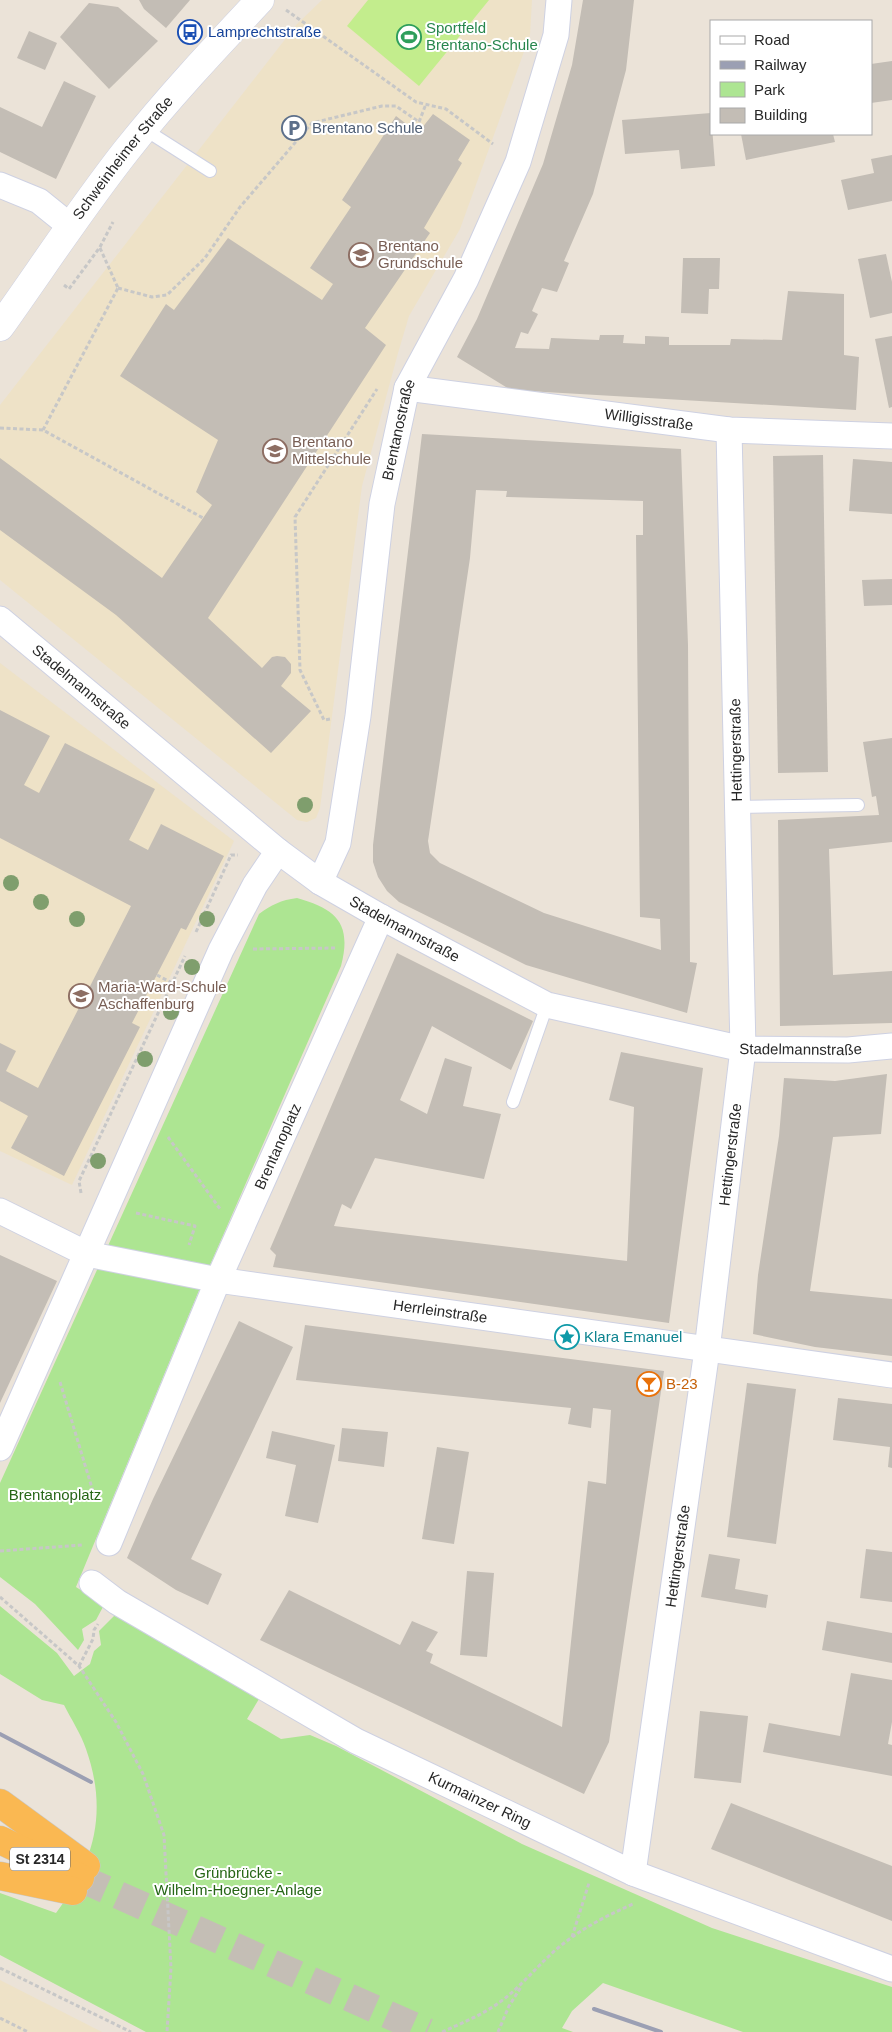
<svg xmlns="http://www.w3.org/2000/svg" width="892" height="2032" viewBox="0 0 892 2032" font-family="Arial,sans-serif">
  <style>
    .education { fill: #eee2c7 }
    .green { fill: #ade592 }
    .pitch { fill: #c3ed8d }
    .building { fill: #c3bdb5; fill-rule: evenodd }
    .lines { fill: none; stroke-linecap: round; stroke-linejoin: round }
    .trunk-tunnel { stroke: #c4beb5; stroke-width: 28; stroke-dasharray: 28 14; stroke-linecap: butt }
    .service-casing { stroke: #ced1e2; stroke-width: 14 }
    .minor-casing { stroke: #ced1e2; stroke-width: 27 }
    .tertiary-casing { stroke: #ced1e2; stroke-width: 29 }
    .trunk-casing { stroke: #c7c7c7; stroke-width: 29 }
    .path { stroke: #c7c7c7; stroke-width: 3; stroke-dasharray: 4 2.5; stroke-linecap: butt }
    .service { stroke: #fff; stroke-width: 12 }
    .minor { stroke: #fff; stroke-width: 25 }
    .tertiary { stroke: #fff; stroke-width: 28 }
    .trunk { stroke: #fab852; stroke-width: 28 }
    .rail { stroke: #9b9fb3; stroke-width: 4 }
    .tree { fill: #7f9e6d }
    .labels { text-anchor: middle; stroke-width: 4; stroke-linejoin: round; paint-order: stroke }
    .shield { fill: #fff; stroke: #686868; stroke-width: 1 }
    .shield-label { font-size: 14px; font-weight: bold; fill: #282828 }
    .leisure-label { font-size: 15px; fill: #27864d; stroke: #fff; text-anchor: start }
    .transit-label { font-size: 15px; fill: #164399; stroke: #fff; text-anchor: start }
    .service-label { font-size: 15px; fill: #4e5e75; stroke: #fff; text-anchor: start }
    .street-label { font-size: 15px; fill: #282828; stroke: #fff }
    .education-label { font-size: 15px; fill: #785e54; stroke: #fff; text-anchor: start }
    .culture-label { font-size: 15px; fill: #0d838f; stroke: #fff; text-anchor: start }
    .food-label { font-size: 15px; fill: #c56008; stroke: #fff; text-anchor: start }
    .park-label { font-size: 15px; fill: #266616; stroke: #fff }
  </style>
  <rect width="100%" height="100%" fill="#ebe3d8"/>
  <g class="education">
    <polygon points="322,0 532,0 530,35 460,229 409,316 398,353 362,486 320,808 316,818 307,822 297,820 0,580 0,405 297,24"/>
    <polygon points="0,663 234,841 72,1185 0,1151"/>
    <polygon points="0,1980 102,2032 0,2032"/>
  </g>
  <g class="green">
    <path d="M297 898C337 909 352 924 341 966L200 1288 76 1587 104 1605 96 1620 82 1629 84 1640 78 1650 35 1604 0 1577V1483L259 914C271 905 281 900 297 898Z"/>
    <path d="M0 1606 57 1653 74 1676 90 1664 94 1651 101 1645 99 1631 115 1615 262 1694 247 1719 281 1739 310 1735 336 1746 522 1844 712 1928 892 1987V2032H743L603 1983 572 2011 562 2028 573 2032H146L0 1955V1893L56 1913C95 1862 108 1811 86 1749 81 1734 71 1719 64 1705L42 1700 0 1674Z"/>
  </g>
  <polygon class="pitch" points="368,0 489,0 419,86 347,26"/>
  <g class="building">
    <polygon points="139,0 190,0 166,28 144,9"/>
    <polygon points="583,0 634,0 626,70 593,194 564,261 569,263 557,292 542,288 532,311 538,314 528,334 521,332 515,348 549,349 551,338 599,340 600,335 624,335 623,343 645,344 645,336 669,337 669,345 730,345 731,339 782,340 788,291 844,294 844,355 859,357 856,410 511,390 457,357 477,319 543,164 572,65"/>
    <polygon points="89,3 118,7 158,41 109,89 60,37"/>
    <polygon points="29,31 57,43 45,70 17,58"/>
    <polygon points="892,61 892,100 871,103 871,64"/>
    <polygon points="64,81 96,96 56,179 0,152 0,107 42,127"/>
    <polygon points="711,113 715,166 681,169 679,150 625,154 622,120"/>
    <polygon points="433,114 470,140 458,160 462,163 424,228 430,233 365,328 386,345 208,618 262,668 272,657 277,656 285,657 291,664 291,673 281,686 311,711 271,753 116,615 0,530 0,458 162,578 212,505 196,492 218,440 120,376 166,304 174,310 228,238 322,300 333,284 310,268 351,207 342,200 396,116 418,133"/>
    <polygon points="741,134 833,134 835,142 746,160"/>
    <polygon points="892,155 892,201 848,210 841,180 874,173 871,159"/>
    <polygon points="886,254 892,282 892,313 870,318 858,259"/>
    <polygon points="683,258 720,258 719,289 709,289 708,314 681,313"/>
    <polygon points="892,336 892,407 889,408 875,339"/>
    <path d="M422 434 681 449 688 645 690 962 697 963 687 1013 526 965 399 902 387 891 378 877 373 862V845ZM476 490 507 491 506 497 643 501V535H636L640 917 660 919 661 950 544 913 440 863 430 853 428 841 470 558Z"/>
    <polygon points="823,455 828,772 778,773 773,456"/>
    <polygon points="853,459 892,462 892,514 849,511"/>
    <polygon points="892,579 892,605 864,606 862,580"/>
    <polygon points="0,710 50,736 24,785 39,793 65,743 155,789 129,840 148,850 161,824 224,856 186,930 181,928 132,1023 140,1027 64,1176 11,1148 28,1116 0,1101 0,1043 16,1051 6,1071 38,1088 131,906 0,838"/>
    <polygon points="892,738 892,842 829,849 833,975 892,971 892,1023 780,1026 778,820 879,815 876,796 872,797 863,742"/>
    <polygon points="397,953 533,1021 511,1070 432,1026 400,1100 427,1114 445,1058 472,1067 463,1106 501,1114 484,1179 375,1158 351,1209 342,1204 334,1226 627,1261 634,1107 609,1100 621,1052 703,1068 669,1323 273,1267 276,1255 270,1249"/>
    <polygon points="887,1074 881,1134 833,1137 810,1291 892,1299 892,1356 815,1347 753,1334 758,1275 779,1136 784,1078 835,1081"/>
    <polygon points="0,1255 57,1281 0,1403"/>
    <polygon points="239,1321 293,1347 191,1559 222,1574 208,1605 176,1590 127,1558 153,1499"/>
    <polygon points="305,1325 664,1371 609,1742 584,1794 260,1640 289,1590 400,1645 412,1621 438,1632 426,1651 433,1654 430,1663 562,1727 588,1481 606,1484 611,1410 593,1408 591,1428 568,1424 571,1408 296,1380"/>
    <polygon points="747,1383 796,1389 776,1544 727,1537"/>
    <polygon points="838,1398 892,1404 892,1468 888,1467 890,1447 833,1440"/>
    <polygon points="342,1428 388,1432 384,1467 338,1461"/>
    <polygon points="272,1431 335,1445 318,1523 285,1516 296,1465 266,1458"/>
    <polygon points="437,1447 469,1452 454,1544 422,1539"/>
    <polygon points="866,1549 892,1552 892,1602 860,1598"/>
    <polygon points="709,1554 740,1559 735,1589 768,1595 766,1608 701,1597"/>
    <polygon points="467,1571 494,1573 487,1657 460,1655"/>
    <polygon points="827,1621 892,1633 892,1663 822,1650"/>
    <polygon points="851,1673 892,1680 892,1722 888,1744 892,1745 892,1776 763,1752 769,1723 840,1736"/>
    <polygon points="700,1711 748,1716 741,1783 694,1778"/>
    <polygon points="731,1803 892,1866 892,1921 711,1849"/>
  </g>
  <g class="lines">
    <polyline class="trunk-tunnel" points="80,1878 427,2032"/>
    <defs>
      <g id="service">
        <polyline points="144,129 210,171"/>
        <polyline points="738,807 858,805"/>
        <polyline points="513,1102 547,1005"/>
      </g>
      <g id="minor">
        <polyline points="0,185 39,201 70,226"/>
        <path id="s1" d="M407 388 729 430 892 436"/>
        <path id="s2" d="M0 619 278 851 320 882 381 917 547 1005 743 1049 848 1050 892 1046"/>
        <path id="s3" d="M320 882 338 843 358 716 382 504 407 388 466 279 518 162 556 35 559 0"/>
        <path id="s4" d="M0 1211 87 1254 218 1280 892 1375"/>
        <polyline points="0,1448 221,950 255,885 278,851"/>
        <path id="s5" d="M109 1543 218 1280 381 917"/>
        <path id="s6" d="M92 1583 117 1602 356 1741 633 1873 892 1969"/>
        <path id="s7" d="M633 1873 707 1350 743 1049 729 430"/>
      </g>
      <g id="tertiary">
        <path id="s8" d="M0 327C42 268 82 207 126 151 168 98 214 49 260 0"/>
      </g>
      <g id="trunk">
        <polyline points="0,1803 86,1866"/>
        <polyline points="0,1840 80,1878"/>
        <polyline points="0,1876 73,1891"/>
      </g>
    </defs>
    <use href="#service" class="service-casing"/>
    <use href="#minor" class="minor-casing"/>
    <use href="#tertiary" class="tertiary-casing"/>
    <use href="#trunk" class="trunk-casing"/>
    <g class="path">
      <polyline points="286,10 416,102 446,109 493,144"/>
      <polyline points="100,248 118,288"/>
      <polyline points="64,285 69,289 100,247 113,222"/>
      <polyline points="118,288 152,297 167,295 205,258 240,207 312,123 382,106 396,106 419,122 426,104"/>
      <polyline points="0,428 43,430 203,518"/>
      <polyline points="43,430 118,288"/>
      <polyline points="330,719 324,720 300,670 295,517 377,389"/>
      <polyline points="196,932 231,855 238,855"/>
      <polyline points="253,949 336,948"/>
      <polyline points="157,975 172,983"/>
      <polyline points="168,1137 220,1209"/>
      <polyline points="81,1193 79,1181 185,956"/>
      <polyline points="136,1213 195,1226 189,1245"/>
      <polyline points="60,1382 95,1498"/>
      <polyline points="0,1551 82,1545"/>
      <polyline points="0,1597 79,1666 116,1722 143,1774 164,1835 171,1968 167,2032"/>
      <polyline points="79,1666 93,1639 94,1630 98,1624"/>
      <polyline points="572,1937 589,1883"/>
      <polyline points="0,1968 131,2032"/>
      <polyline points="0,2018 28,2032"/>
      <path d="M442 2032C462 2023 482 2015 500 2002 518 1989 532 1972 548 1957 573 1933 601 1918 633 1904"/>
      <polyline points="498,2032 509,2006 521,1987"/>
    </g>
    <use href="#service" class="service"/>
    <use href="#minor" class="minor"/>
    <use href="#tertiary" class="tertiary"/>
    <use href="#trunk" class="trunk"/>
    <g class="rail">
      <polyline points="0,1734 91,1782"/>
      <polyline points="594,2009 661,2032"/>
    </g>
  </g>
  <g class="tree">
    <circle cx="305" cy="805" r="8"/>
    <circle cx="11" cy="883" r="8"/>
    <circle cx="41" cy="902" r="8"/>
    <circle cx="77" cy="919" r="8"/>
    <circle cx="207" cy="919" r="8"/>
    <circle cx="192" cy="967" r="8"/>
    <circle cx="171" cy="1012" r="8"/>
    <circle cx="145" cy="1059" r="8"/>
    <circle cx="98" cy="1161" r="8"/>
  </g>
  <defs>
    <symbol id="bus-ring" viewBox="-11 -11 22 22"><circle r="9.5" fill="#fff" stroke="#1a4fb4" stroke-width="1.5"/><path d="M-5-6H5V4H4V6H2V4H-2V6H-4V4H-5ZM-3.5-4V0h7V-4ZM-3.5 1.2v1.5H-2V1.2ZM2 1.2v1.5H3.5V1.2Z" fill="#1a4fb4"/></symbol>
    <symbol id="stadium-ring" viewBox="-11 -11 22 22"><circle r="9.5" fill="#fff" stroke="#2e9e5b" stroke-width="1.5"/><path d="M0-5a6.5 5 0 1 0 0 10a6.5 5 0 1 0 0-10ZM-3.5-1.8h7v3.6h-7Z" fill="#2e9e5b"/></symbol>
    <symbol id="parking-ring" viewBox="-11 -11 22 22"><circle r="9.5" fill="#fff" stroke="#5c6f8a" stroke-width="1.5"/><path d="M-3.5-5.5H1a3.5 3.5 0 0 1 0 7H-1V5.5H-3.5ZM-1-3.4V-.6H.8a1.4 1.4 0 0 0 0-2.8Z" fill="#5c6f8a"/></symbol>
    <symbol id="school-ring" viewBox="-11 -11 22 22"><circle r="9.5" fill="#fff" stroke="#8d6e63" stroke-width="1.5"/><path d="M0-5L7-2L0 1L-7-2ZM-4 1L0 2.5L4 1V4Q0 6-4 4Z" fill="#8d6e63"/></symbol>
    <symbol id="sight-ring" viewBox="-11 -11 22 22"><circle r="9.5" fill="#fff" stroke="#0f9aa8" stroke-width="1.5"/><path d="M0-6L1.8-2.2L6-1.7L2.9 1.2L3.7 5.4L0 3.3L-3.7 5.4L-2.9 1.2L-6-1.7L-1.8-2.2Z" fill="#0f9aa8"/></symbol>
    <symbol id="bar-ring" viewBox="-11 -11 22 22"><circle r="9.5" fill="#fff" stroke="#e8710a" stroke-width="1.5"/><path d="M-6-5H6L.8 .8V4.5H3.5V6h-7V4.5H-.8V.8Z" fill="#e8710a"/></symbol>
  </defs>
  <g fill-rule="evenodd">
    <use href="#bus-ring" x="176" y="18" width="28" height="28"/>
    <use href="#stadium-ring" x="395" y="23" width="28" height="28"/>
    <use href="#parking-ring" x="280" y="114" width="28" height="28"/>
    <use href="#school-ring" x="347" y="241" width="28" height="28"/>
    <use href="#school-ring" x="261" y="437" width="28" height="28"/>
    <use href="#school-ring" x="67" y="982" width="28" height="28"/>
    <use href="#sight-ring" x="553" y="1323" width="28" height="28"/>
    <use href="#bar-ring" x="635" y="1370" width="28" height="28"/>
  </g>
  <g class="labels">
    <rect class="shield" x="10" y="1847.5" width="60" height="23" rx="4"/>
    <g class="shield-label">
      <text x="40" y="1864">St 2314</text>
    </g>
    <g class="leisure-label">
      <text x="426" y="33">Sportfeld<tspan x="426" dy="17">Brentano-Schule</tspan></text>
    </g>
    <g class="transit-label">
      <text x="208" y="37">Lamprechtstraße</text>
    </g>
    <g class="service-label">
      <text x="312" y="133">Brentano Schule</text>
    </g>
    <g class="street-label">
      <text dy="5" stroke="none"><textPath href="#s8" startOffset="209">Schweinheimer Straße</textPath></text>
      <text dy="5" stroke="none"><textPath href="#s1" startOffset="244">Willigisstraße</textPath></text>
      <text dy="5" stroke="none"><textPath href="#s3" startOffset="461">Brentanostraße</textPath></text>
      <text dy="5" stroke="none"><textPath href="#s2" startOffset="106">Stadelmannstraße</textPath></text>
      <text transform="translate(736 750) rotate(-91)" y="5">Hettingerstraße</text>
      <text dy="5" stroke="none"><textPath href="#s2" startOffset="511">Stadelmannstraße</textPath></text>
      <text dy="5" stroke="none"><textPath href="#s2" startOffset="931">Stadelmannstraße</textPath></text>
      <text dy="5" stroke="none"><textPath href="#s5" startOffset="431">Brentanoplatz</textPath></text>
      <text dy="5" stroke="none"><textPath href="#s7" startOffset="725">Hettingerstraße</textPath></text>
      <text dy="5" stroke="none"><textPath href="#s4" startOffset="455">Herrleinstraße</textPath></text>
      <text dy="5" stroke="none"><textPath href="#s7" startOffset="320">Hettingerstraße</textPath></text>
      <text dy="5" stroke="none"><textPath href="#s6" startOffset="445">Kurmainzer Ring</textPath></text>
    </g>
    <g class="education-label">
      <text x="378" y="251">Brentano<tspan x="378" dy="17">Grundschule</tspan></text>
      <text x="292" y="447">Brentano<tspan x="292" dy="17">Mittelschule</tspan></text>
      <text x="98" y="992">Maria-Ward-Schule<tspan x="98" dy="17">Aschaffenburg</tspan></text>
    </g>
    <g class="culture-label">
      <text x="584" y="1342">Klara Emanuel</text>
    </g>
    <g class="food-label">
      <text x="666" y="1389">B-23</text>
    </g>
    <g class="park-label">
      <text x="55" y="1500">Brentanoplatz</text>
      <text x="238" y="1878">Grünbrücke -<tspan x="238" dy="17">Wilhelm-Hoegner-Anlage</tspan></text>
    </g>
  </g>
  <rect x="710" y="20" width="162" height="115" fill="#ffffff" stroke="#a9a9a9"/>
  <rect x="720" y="36" width="25" height="8" fill="#ffffff" stroke="#a9a9a9"/>
  <text x="754" y="45" font-size="15" fill="#282828">Road</text>
  <rect x="720" y="61" width="25" height="8" fill="#9b9fb3" stroke="#a9a9a9"/>
  <text x="754" y="70" font-size="15" fill="#282828">Railway</text>
  <rect x="720" y="82" width="25" height="15" fill="#ade592" stroke="#a9a9a9"/>
  <text x="754" y="95" font-size="15" fill="#282828">Park</text>
  <rect x="720" y="108" width="25" height="15" fill="#c3bdb5" stroke="#a9a9a9"/>
  <text x="754" y="120" font-size="15" fill="#282828">Building</text>
</svg>
